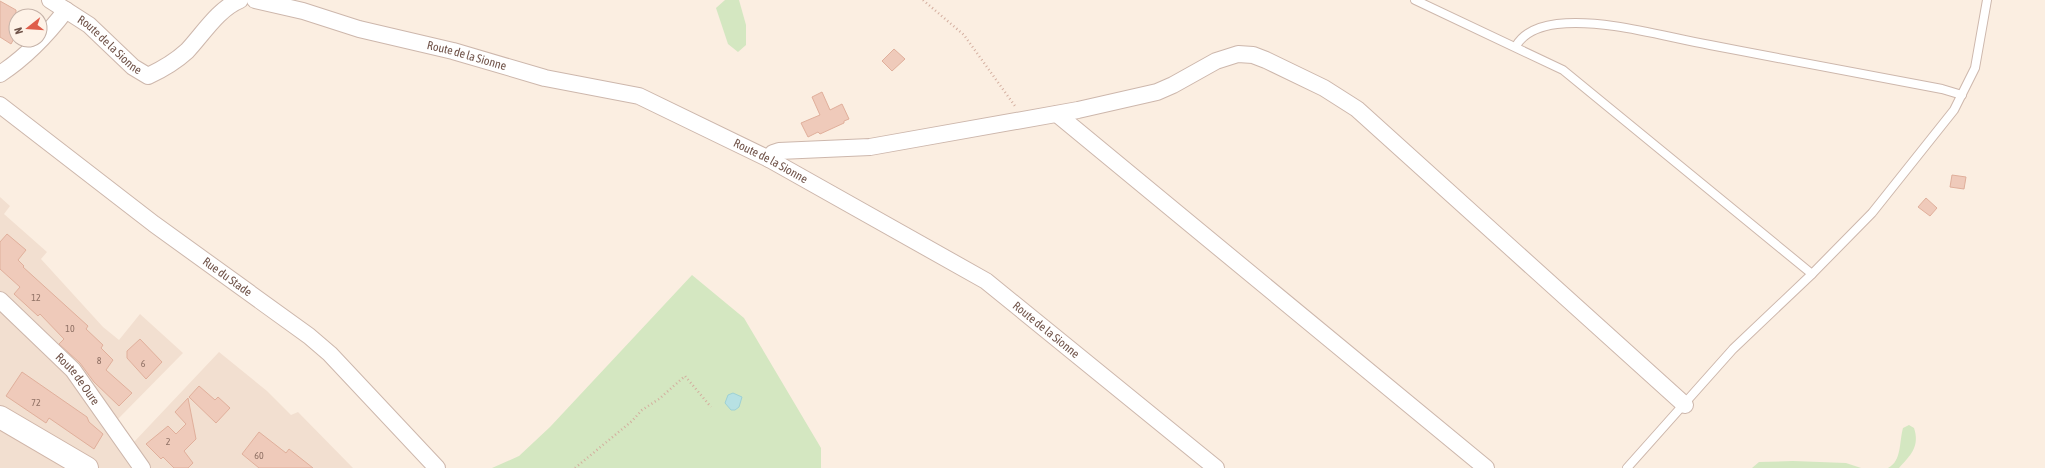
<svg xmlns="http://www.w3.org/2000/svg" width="2045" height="468" viewBox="0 0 2045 468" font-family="'Asap Condensed',sans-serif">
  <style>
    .residential { fill: #f2dfd0 }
    .green { fill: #d4e7c1 }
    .water { fill: #b7e1e3; stroke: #9ed1d4 }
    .building { fill: #efcaba; stroke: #e0af9b }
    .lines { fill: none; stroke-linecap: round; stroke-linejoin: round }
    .lane-casing { stroke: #cdb7ac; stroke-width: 10 }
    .street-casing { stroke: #cdb7ac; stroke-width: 18 }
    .secondary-casing { stroke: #d0b6a9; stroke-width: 24 }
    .path { stroke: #d3ad9e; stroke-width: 2.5; stroke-dasharray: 1 3; stroke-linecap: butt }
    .lane { stroke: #fff; stroke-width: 8 }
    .street { stroke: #fff; stroke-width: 16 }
    .secondary { stroke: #fff; stroke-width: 22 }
    .labels { text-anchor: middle; stroke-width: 3.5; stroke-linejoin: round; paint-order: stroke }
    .number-label { font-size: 10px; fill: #907165 }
    .street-label { font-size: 12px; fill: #705349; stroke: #fef2e7 }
  </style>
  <rect width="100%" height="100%" fill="#fbeee1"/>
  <polygon class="residential" points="0,197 10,206 4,214 47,252 41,259 103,327 119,340 140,314 183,353 118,419 134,442 219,352 267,391 291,415 298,412 353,468 0,468"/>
  <g class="green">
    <polygon points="725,0 739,0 746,25 746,45 738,52 728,44 716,8"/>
    <polygon points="692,275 744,318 821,448 821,468 492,468 519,456 550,427"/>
    <path d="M1909 425 1914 428C1920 446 1911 455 1899 468H1888C1902 461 1899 442 1903 428Z"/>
    <polygon points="1793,461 1846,463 1861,468 1752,468 1759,462"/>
  </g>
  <polygon class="water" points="733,393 742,397 739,407 735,410 731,410 725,403 728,395"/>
  <g class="building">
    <polygon points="0,1 16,10 16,35 11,44 0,37"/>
    <polygon points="894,49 905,59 892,71 882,61"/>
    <polygon points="822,92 830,110 842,104 849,119 844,121 844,123 820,134 818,132 808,137 801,123 820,115 812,97"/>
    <polygon points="1952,175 1966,177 1964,189 1950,187"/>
    <polygon points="1926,198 1937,208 1930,216 1918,207"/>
    <polygon points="7,234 26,250 18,260 24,266 23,267 88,326 86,329 103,345 101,348 113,360 106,370 132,393 119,406 94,382 80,363 59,344 64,339 40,314 38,316 14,294 20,287 0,269 0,242"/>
    <polygon points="140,339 162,362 146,379 127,358 127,351"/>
    <polygon points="22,372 87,417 89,422 103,434 94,449 49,418 46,423 6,396"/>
    <polygon points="199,386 215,400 218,397 230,408 216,423 189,397"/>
    <polygon points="188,398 196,439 184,451 193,463 188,468 174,468 163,457 161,459 146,444 168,426 176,434 186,424 175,412"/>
    <polygon points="259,432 286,453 289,449 313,468 259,468 242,454"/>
  </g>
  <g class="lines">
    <defs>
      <g id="lane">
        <polyline points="1415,0 1563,70 1812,274"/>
        <path d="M1516 46C1524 32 1541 26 1557 24 1607 19 1661 36 1710 45 1787 60 1864 74 1942 89L1962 95"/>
        <polyline points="1627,468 1733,349 1812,274 1872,213 1954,110 1975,68 1987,0"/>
      </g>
      <g id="street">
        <path id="s1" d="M50 0 89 25 133 67 148 76C163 69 175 62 187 51 203 34 218 9 240 0"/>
        <path id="s2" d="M255 0 303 11 359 29 453 51 545 78 639 96 769 159 986 281 1216 468"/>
        <path d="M0 74C26 57 47 35 66 10"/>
        <path id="s3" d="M0 105 154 224 309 336 330 354 437 468"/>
        <polyline points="1057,114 1486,468"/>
        <polyline points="769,159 773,153 779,151 870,147 1078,110 1157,92 1173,85 1216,61 1238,54 1253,55 1266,60 1324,88 1357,109 1685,405"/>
        <path id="s4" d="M0 300 73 370 142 468"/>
      </g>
      <polyline id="secondary" points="0,417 87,468"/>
    </defs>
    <use href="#lane" class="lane-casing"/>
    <use href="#street" class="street-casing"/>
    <use href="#secondary" class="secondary-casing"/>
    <g class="path">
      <polyline points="923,0 964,35 1015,106"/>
      <polyline points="575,468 632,421 642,410 659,399 685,376 711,407"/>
    </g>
    <use href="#lane" class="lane"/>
    <use href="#street" class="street"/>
    <use href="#secondary" class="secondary"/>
  </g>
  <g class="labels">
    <g class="number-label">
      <text x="36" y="301">12</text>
      <text x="70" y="332">10</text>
      <text x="99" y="364">8</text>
      <text x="143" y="367">6</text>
      <text x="36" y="406">72</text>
      <text x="168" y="445">2</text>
      <text x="259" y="459">60</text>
    </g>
    <g class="street-label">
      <text dy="4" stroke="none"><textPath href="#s1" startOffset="75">Route de la Sionne</textPath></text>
      <text dy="4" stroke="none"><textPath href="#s2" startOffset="219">Route de la Sionne</textPath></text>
      <text dy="4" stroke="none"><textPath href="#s2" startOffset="543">Route de la Sionne</textPath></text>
      <text dy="4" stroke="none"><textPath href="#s3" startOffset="285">Rue du Stade</textPath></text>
      <text dy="4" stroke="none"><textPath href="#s2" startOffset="867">Route de la Sionne</textPath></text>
      <text dy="4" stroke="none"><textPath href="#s4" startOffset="111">Route de Oure</textPath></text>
    </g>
  </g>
  <g transform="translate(28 28) rotate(253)"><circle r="19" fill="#fef2e7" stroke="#c5b2a8"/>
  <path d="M0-3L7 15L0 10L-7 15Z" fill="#df5e4b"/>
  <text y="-6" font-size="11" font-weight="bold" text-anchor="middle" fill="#705349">N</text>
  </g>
</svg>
